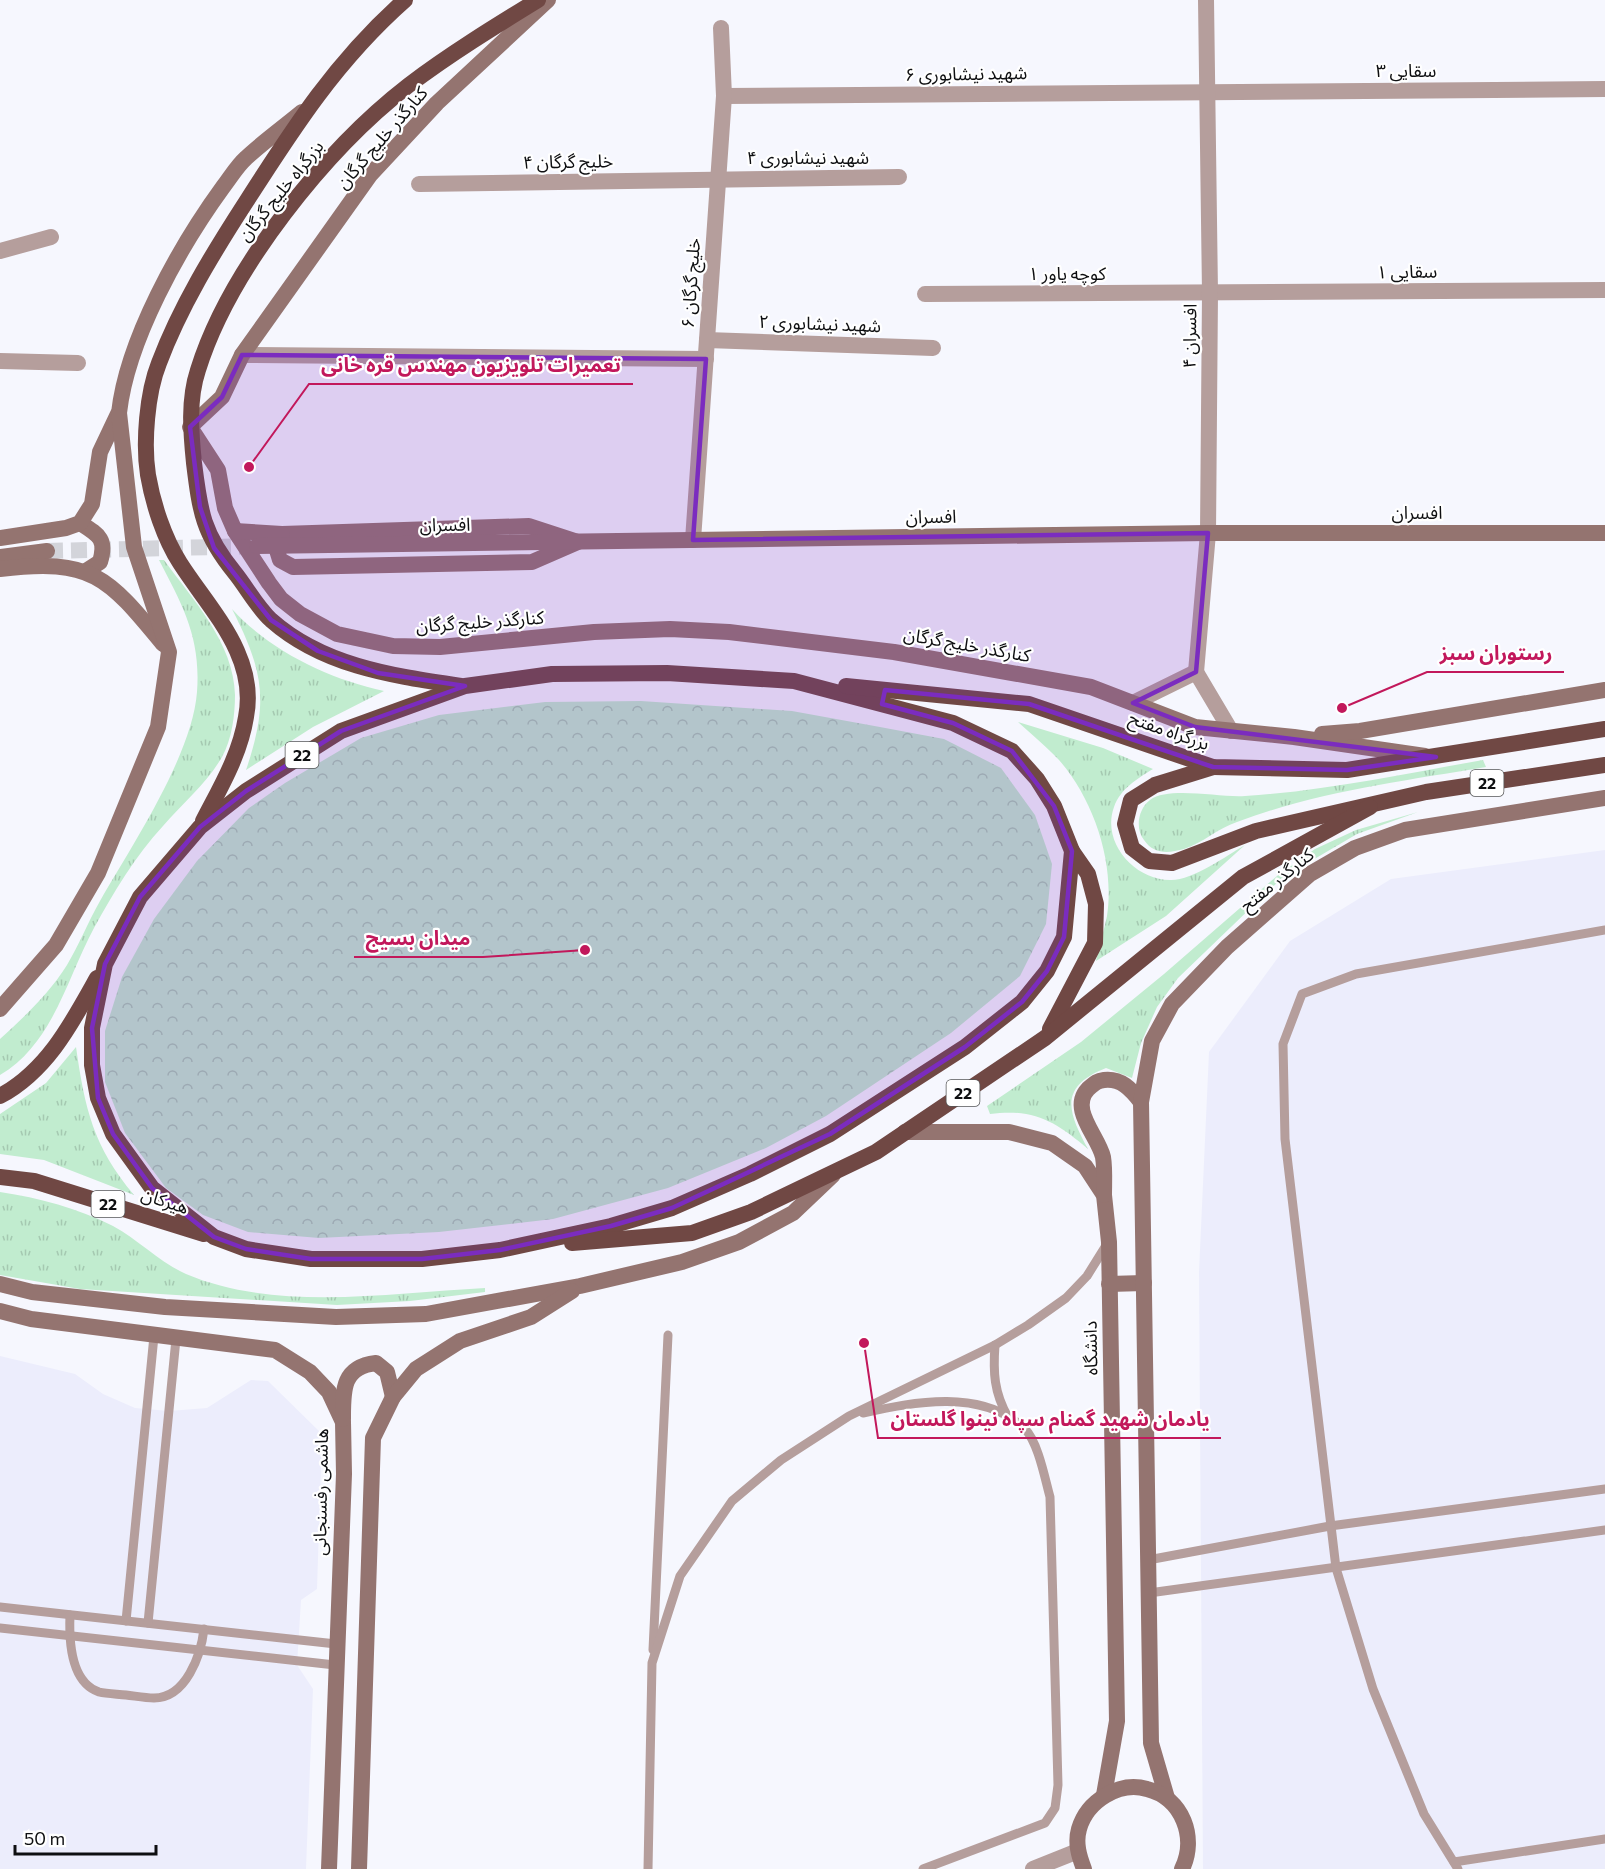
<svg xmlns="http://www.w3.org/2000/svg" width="1605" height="1869" viewBox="0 0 1605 1869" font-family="Commissioner,'Noto Sans Arabic',sans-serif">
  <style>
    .built { fill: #ecedfc }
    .grass { fill: url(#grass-tufts) }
    .forest { fill: url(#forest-crowns) }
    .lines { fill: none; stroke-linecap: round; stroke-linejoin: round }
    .secondary-tunnel { stroke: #d3d4da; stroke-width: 16; stroke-dasharray: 16 8; stroke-linecap: butt }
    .service { stroke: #b59e9c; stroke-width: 9 }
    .minor { stroke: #b59e9c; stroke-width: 16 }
    .secondary { stroke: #947470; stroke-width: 16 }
    .trunk { stroke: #704844; stroke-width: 16 }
    .marked { fill: #7b2cbf; fill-opacity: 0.2; stroke: #7b2cbf; stroke-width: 4.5; stroke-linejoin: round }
    .labels { text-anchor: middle; stroke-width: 4.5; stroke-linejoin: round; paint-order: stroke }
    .shield { fill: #fff; stroke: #565758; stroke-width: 1.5 }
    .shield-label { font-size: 16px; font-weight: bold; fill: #0e0f11 }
    .street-label { font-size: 18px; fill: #0e0f11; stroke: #fff }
    .leader { fill: none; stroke: #c2185b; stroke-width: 2 }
    .callout-dot { fill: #c2185b; stroke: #fff; stroke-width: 2 }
    .callout-label { font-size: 20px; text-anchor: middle; font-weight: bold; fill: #c2185b; stroke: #fff; stroke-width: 4.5; stroke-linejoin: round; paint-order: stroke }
  </style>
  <defs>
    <pattern id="grass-tufts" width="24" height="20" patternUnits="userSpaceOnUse" patternTransform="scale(1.5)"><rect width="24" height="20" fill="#c1eccf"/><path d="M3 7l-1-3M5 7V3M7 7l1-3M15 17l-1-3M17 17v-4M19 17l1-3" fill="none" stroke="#a5c9b1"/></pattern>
    <pattern id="forest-crowns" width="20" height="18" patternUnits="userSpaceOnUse" patternTransform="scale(1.5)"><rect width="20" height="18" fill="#c1eccf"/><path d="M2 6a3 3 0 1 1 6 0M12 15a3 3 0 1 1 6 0" fill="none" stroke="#a5c9b1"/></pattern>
  </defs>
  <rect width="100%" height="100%" fill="#f6f7fe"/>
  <g class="built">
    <polygon points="1605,850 1605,1869 1203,1869 1199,1272 1209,1052 1290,941 1391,879"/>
    <polygon points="0,1356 75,1374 103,1394 135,1408 169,1411 207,1408 251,1380 268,1381 322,1434 317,1589 301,1600 297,1665 313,1689 306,1869 0,1869"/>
  </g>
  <g class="grass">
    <path d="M159 560H164C193 600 234 643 235 695 235 715 232 739 222 757 207 783 183 803 163 826 136 855 113 893 94 928 67 978 53 1044 0 1075V1039C24 1017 49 994 67 965 79 945 88 922 100 901 132 845 192 756 197 692 201 638 183 606 159 560Z"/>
    <path d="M232 609C270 651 329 679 384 691L313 727 246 770C269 702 264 672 232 609Z"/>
    <path d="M1018 722 1103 748 1153 769C1137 779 1121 788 1114 807 1101 843 1135 880 1170 880 1192 881 1226 856 1245 845L1166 916 1096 961C1099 946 1104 931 1107 916 1115 863 1094 800 1059 760 1047 747 1032 735 1018 722Z"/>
    <path d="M1483 760 1486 767C1403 781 1316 792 1237 822 1218 828 1203 843 1184 849 1169 853 1154 855 1144 840 1135 829 1138 809 1150 800 1169 786 1221 798 1245 796 1325 791 1404 774 1483 760Z"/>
    <path d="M1418 812 1357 834 1282 878 1178 978 1157 1007 1141 1043 1132 1078 1106 1068C1058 1087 1068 1112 1088 1149 1056 1122 1034 1108 990 1114L987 1106 1081 1042 1164 974 1277 876 1315 849 1356 830Z"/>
    <path d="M76 1047C85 1109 93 1146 134 1195L44 1160 0 1154V1114L46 1083Z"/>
    <path d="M0 1192C40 1198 77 1208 113 1226 139 1240 159 1262 186 1274 276 1312 389 1293 485 1288V1292L410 1301 337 1305 80 1289 0 1275Z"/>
  </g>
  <polygon class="forest" points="641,701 792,711 880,727 944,739 1001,768 1035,815 1052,864 1046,924 1020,976 951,1033 826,1116 766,1148 668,1188 553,1219 439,1232 319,1238 248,1232 203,1215 166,1188 125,1133 105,1082 105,1031 122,977 154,919 197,861 249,808 285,783 361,738 439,715 545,702"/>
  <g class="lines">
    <polyline class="secondary-tunnel" points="47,551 256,546"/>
    <g class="service">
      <path d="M995 1345C993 1372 994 1393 1008 1417"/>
      <path d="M863 1413C914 1402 982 1388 1025 1429 1038 1442 1045 1479 1050 1497L1058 1785 1055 1808 1045 1823 923 1869"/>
      <polyline points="1148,1560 1330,1526 1605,1489"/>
      <polyline points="1149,1593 1605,1530"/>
      <polyline points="0,1607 336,1644"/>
      <path d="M70 1615C69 1639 70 1682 99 1692 107 1694 118 1694 126 1695 135 1696 145 1698 154 1698 186 1698 201 1655 204 1629"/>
      <polyline points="126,1621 154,1336"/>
      <polyline points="148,1623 176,1339"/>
      <polyline points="0,1628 335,1665"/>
      <polyline points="653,1650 668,1335"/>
      <polyline points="1454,1862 1605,1839"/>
      <polyline points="648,1869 652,1663 680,1576 732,1501 781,1460 849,1416 995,1345 1028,1325 1066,1298 1087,1276 1107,1244"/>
      <polyline points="1458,1869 1424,1814 1373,1689 1336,1568 1285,1139 1283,1044 1302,994 1356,974 1605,930"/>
    </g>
    <g class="minor">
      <polyline points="724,96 1605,89"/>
      <polyline points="419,184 899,177"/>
      <polyline points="0,251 51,237"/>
      <polyline points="925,294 1605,290"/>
      <polyline points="707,340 933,348"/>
      <polyline points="242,355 706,359"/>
      <polyline points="0,361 78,363"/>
      <polyline points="693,540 724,96 721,28"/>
      <polyline points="1196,672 1208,533 1210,293 1206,0"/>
      <polyline points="1196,672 1231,731"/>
      <polyline points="1133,703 1196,672"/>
      <polyline points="1033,1869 1078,1851"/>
    </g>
    <g class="secondary">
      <polyline points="548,0 437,103 370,175 242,355 222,397 190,427 218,470 225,508 235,531 269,583 281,599 300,614 337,634 393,646 440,647 594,632 670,629 729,632 894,652 1091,687 1195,727 1294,737 1425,756"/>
      <path d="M80 523C99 535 107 539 100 562L86 571"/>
      <polygon points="529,526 578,542 532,562 293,567 280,560 276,547 282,534"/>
      <polyline points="235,531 282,534"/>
      <polyline points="0,538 66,528 80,523 92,504 100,452 118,414"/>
      <polyline points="257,546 1208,533 1605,533"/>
      <polyline points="0,557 47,551"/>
      <path d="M0 569C92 558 107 576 163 644"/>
      <polyline points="1322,734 1360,731 1605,690"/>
      <path d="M0 1009 56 945 98 873 158 727 169 652 134 547 119 413C127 340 180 246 223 187 230 178 237 166 246 158 263 142 284 127 302 112"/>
      <polyline points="905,1132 1009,1132 1052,1143 1085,1166 1104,1195 1109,1242 1117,1721 1104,1795"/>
      <path d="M1104 1195C1104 1183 1105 1169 1103 1157 1098 1136 1069 1109 1088 1089 1094 1084 1096 1081 1104 1080 1121 1078 1131 1089 1141 1102"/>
      <polyline points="0,1284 32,1292 165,1307 336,1317 426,1314 580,1286 682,1262 739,1242 793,1213 833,1175"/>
      <polyline points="1109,1284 1144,1283"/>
      <polyline points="0,1311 31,1319 275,1350 310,1372 329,1392 343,1422 344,1474 329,1869"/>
      <path d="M343 1419C343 1390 342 1367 376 1363L387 1372 393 1397"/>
      <polyline points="1167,1798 1151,1743 1141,1102 1152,1041 1172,1004 1227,947 1310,874 1355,848 1405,830 1605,798"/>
      <polyline points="359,1869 373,1438 393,1397 416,1369 460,1341 531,1317 572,1291"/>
      <path d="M1084 1869C1079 1856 1075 1843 1079 1829 1087 1801 1119 1781 1147 1789 1183 1798 1197 1838 1182 1869"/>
    </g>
    <g class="trunk">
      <polygon points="667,673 794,681 953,723 1012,751 1037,779 1054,806 1072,851 1064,937 1047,971 1022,1002 965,1047 830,1134 750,1174 672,1208 611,1226 500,1250 422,1259 311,1259 246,1249 214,1237 152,1188 113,1134 98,1098 92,1065 92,1028 105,964 140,897 200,827 246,791 341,731 465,686 552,674"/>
      <path d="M461 686C395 676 324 667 271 620 257 607 247 588 235 573 203 534 200 512 194 463 191 433 188 400 198 370 229 270 326 149 409 85 450 54 494 27 538 0"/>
      <polyline points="846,686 1029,704 1213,767 1347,770 1605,729"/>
      <polyline points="1213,767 1155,785 1131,800 1125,824 1132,848 1149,861 1172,863 1256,831 1426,792 1605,765"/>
      <path d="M203 821C220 788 240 755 246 717 258 656 210 610 180 563 164 538 153 504 148 475 143 443 147 393 159 363 180 307 213 253 246 202 294 127 337 60 405 0"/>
      <polyline points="1050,1029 1095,943 1096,904 1088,874 1072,851"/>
      <path d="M0 1096C47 1071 72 1023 97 978"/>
      <polyline points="0,1177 34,1181 204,1234"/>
      <polyline points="572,1243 692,1233 751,1212 876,1152 1045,1038 1243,877 1370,807"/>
    </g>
  </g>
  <path class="marked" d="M242 355 706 359 693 540 1208 533 1196 672 1133 703 1195 727 1436 757 1347 770 1213 767 1029 704 885 690 882 704 953 723 1012 751 1054 806 1072 851 1064 937 1047 971 1022 1002 965 1047 830 1134 672 1208 611 1226 500 1250 422 1259H311L246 1249 214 1237 152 1188 113 1134 98 1098 92 1028 105 964 140 897 200 827 246 791 341 731 465 686 378 673 318 651 271 620 214 548 200 507 190 427 222 397Z"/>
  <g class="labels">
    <g class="shield">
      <rect x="285.5" y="742" width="33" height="26" rx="4.5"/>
      <rect x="1470.5" y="770" width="33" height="26" rx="4.5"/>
      <rect x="946.5" y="1080" width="33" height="26" rx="4.5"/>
      <rect x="91.5" y="1191" width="33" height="26" rx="4.5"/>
    </g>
    <g class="shield-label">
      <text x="302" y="761">22</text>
      <text x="1487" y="789">22</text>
      <text x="963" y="1099">22</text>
      <text x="108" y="1210">22</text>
    </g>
    <g class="street-label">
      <text x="1406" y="77">سقایی ۳</text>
      <text transform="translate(966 74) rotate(-1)" y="6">شهید نیشابوری ۶</text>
      <text transform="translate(382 138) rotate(-49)" y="6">کنارگذر خلیج گرگان</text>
      <text x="808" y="164">شهید نیشابوری ۴</text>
      <text transform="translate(568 162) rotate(-1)" y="6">خلیج گرگان ۴</text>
      <text transform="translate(281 191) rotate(-51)" y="6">بزرگراه خلیج گرگان</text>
      <text transform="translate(1407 272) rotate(-1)" y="6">سقایی ۱</text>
      <text x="1067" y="280">کوچه یاور ۱</text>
      <text transform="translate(691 283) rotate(-86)" y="6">خلیج گرگان ۶</text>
      <text transform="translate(820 324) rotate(2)" y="6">شهید نیشابوری ۲</text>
      <text transform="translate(1190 336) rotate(-89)" y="6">افسران ۴</text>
      <text x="1417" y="519">افسران</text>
      <text transform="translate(931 517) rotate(-1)" y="6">افسران</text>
      <text transform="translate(445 525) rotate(-1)" y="6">افسران</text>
      <text transform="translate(480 622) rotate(-4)" y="6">کنارگذر خلیج گرگان</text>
      <text transform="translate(967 645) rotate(10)" y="6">کنارگذر خلیج گرگان</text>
      <text transform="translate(1169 731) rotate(19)" y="6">بزرگراه مفتح</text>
      <text transform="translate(1277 880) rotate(-39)" y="6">کنارگذر مفتح</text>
      <text transform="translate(165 1201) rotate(18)" y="6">هیرکان</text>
      <text transform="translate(1091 1348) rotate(-91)" y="6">دانشگاه</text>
      <text transform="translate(321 1492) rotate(-89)" y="6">هاشمی رفسنجانی</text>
    </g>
  </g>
  <path class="leader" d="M249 467L309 384H633M1342 708L1427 672H1564M585 950L483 957H354M864 1343L878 1438H1221"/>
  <g class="callout-dot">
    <circle cx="249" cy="467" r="6"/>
    <circle cx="1342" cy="708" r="6"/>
    <circle cx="585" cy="950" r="6"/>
    <circle cx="864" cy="1343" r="6"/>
  </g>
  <g class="callout-label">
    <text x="471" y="372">تعمیرات تلویزیون مهندس قره خانی</text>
    <text x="1496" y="660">رستوران سبز</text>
    <text x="418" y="945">میدان بسیج</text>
    <text x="1050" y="1426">یادمان شهید گمنام سپاه نینوا گلستان</text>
  </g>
  <path d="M15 1845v9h141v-9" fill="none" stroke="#0e0f11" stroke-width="3"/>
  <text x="24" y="1845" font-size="18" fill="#0e0f11" stroke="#ffffff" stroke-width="4.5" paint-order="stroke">50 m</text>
</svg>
